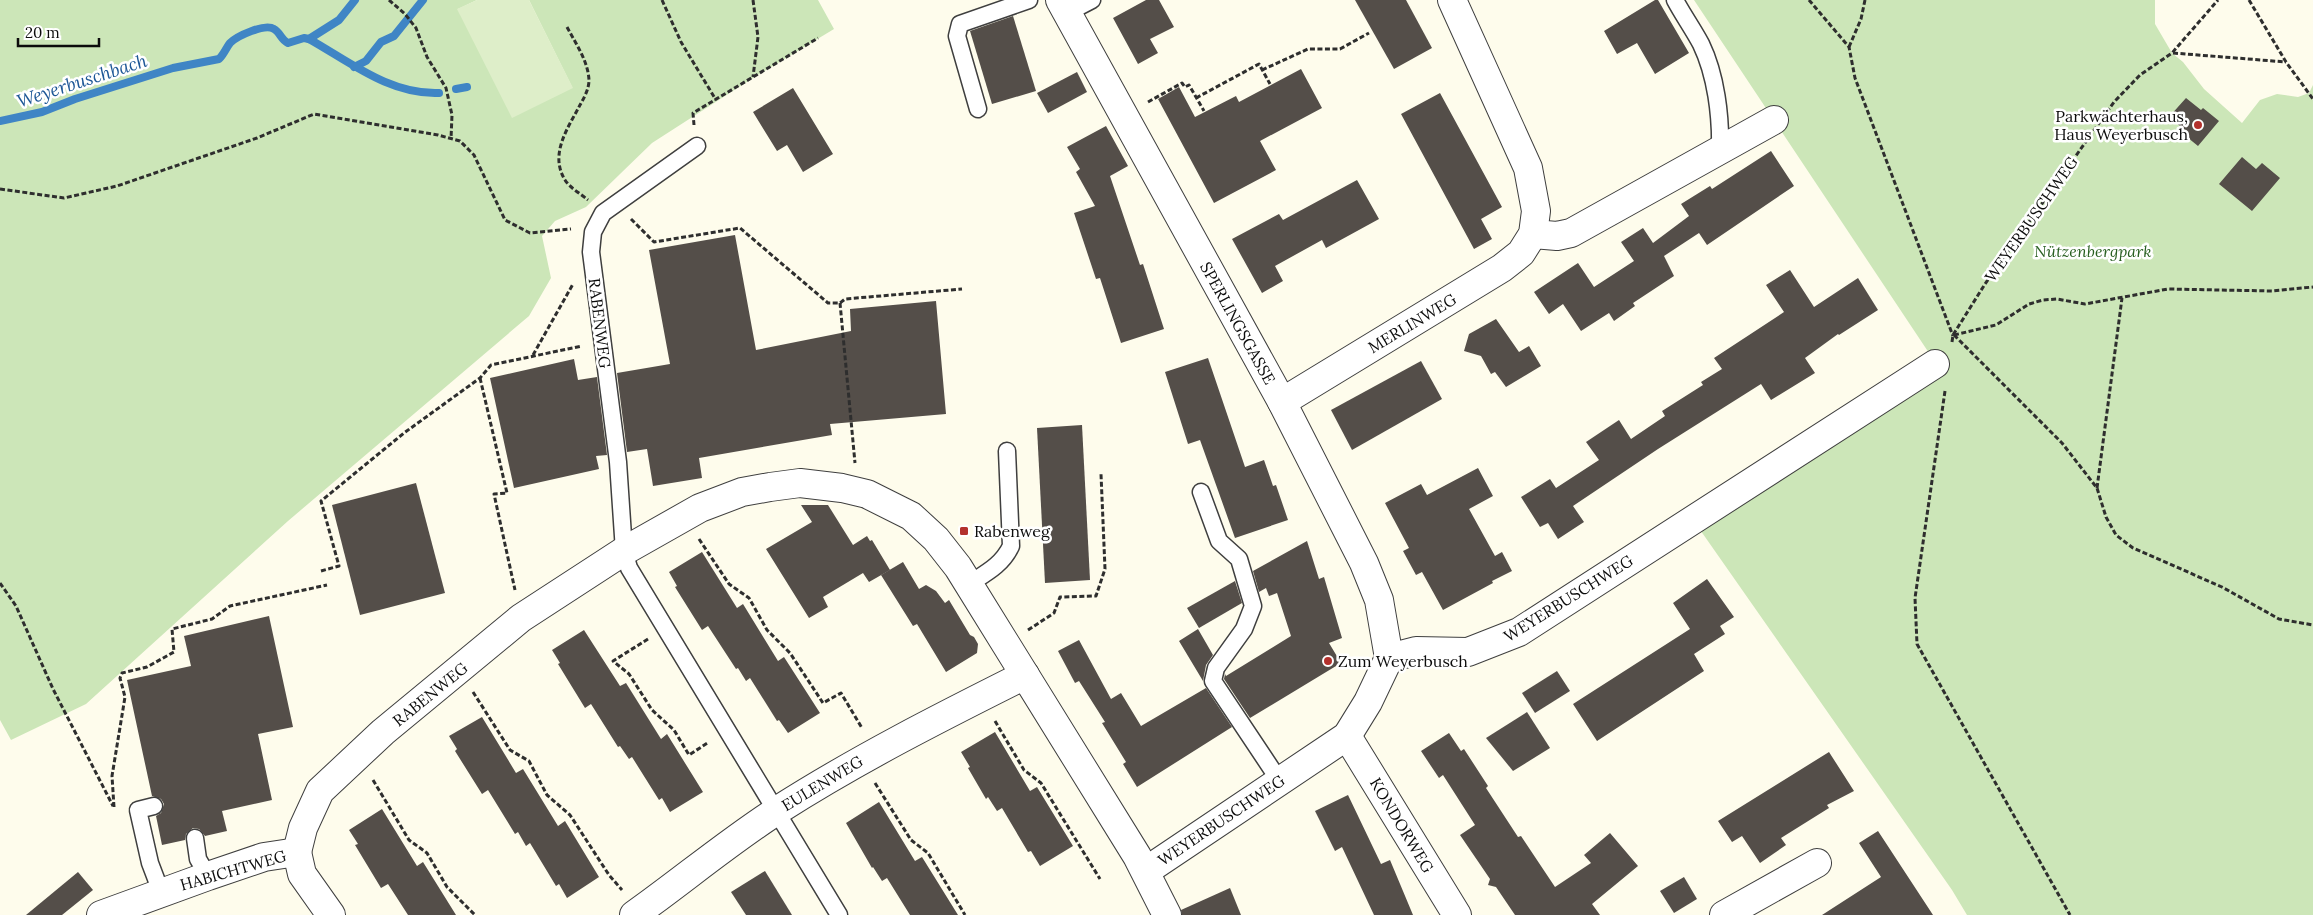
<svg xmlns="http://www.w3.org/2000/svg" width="2313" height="915" viewBox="0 0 2313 915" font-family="Lora,serif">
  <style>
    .green { fill: #cce6b8 }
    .pitch { fill: #deeec9 }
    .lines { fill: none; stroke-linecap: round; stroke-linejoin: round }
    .stream { stroke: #3f85c5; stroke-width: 8 }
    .building { fill: #544e49 }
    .service-casing { stroke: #3f3f3f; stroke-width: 19 }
    .minor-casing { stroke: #3f3f3f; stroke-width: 30 }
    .path { stroke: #2e2e2e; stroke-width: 3; stroke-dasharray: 5 2.5; stroke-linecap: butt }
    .service { stroke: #fff; stroke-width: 16 }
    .minor { stroke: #fff; stroke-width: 28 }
    .poi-dot { fill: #b3312d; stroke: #fff; stroke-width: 2 }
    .labels { text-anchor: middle; stroke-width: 5; stroke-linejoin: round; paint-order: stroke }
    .poi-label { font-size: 16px; fill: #0c0c0c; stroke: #fff; text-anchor: start }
    .street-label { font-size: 16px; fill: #0c0c0c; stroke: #fff }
    .park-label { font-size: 16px; font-style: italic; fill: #285f21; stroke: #fff }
    .water-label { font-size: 18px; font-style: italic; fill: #1d5796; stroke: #fff }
  </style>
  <rect width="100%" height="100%" fill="#fefcec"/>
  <g class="green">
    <polygon points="0,0 477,0 458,9 572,87 529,0 818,0 834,29 753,78 652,143 586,207 555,221 542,236 551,278 529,316 288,521 86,704 11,740 0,720"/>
    <polygon points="1694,0 2155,0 2155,24 2172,53 2183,62 2204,89 2242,123 2260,100 2277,94 2298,97 2309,93 2313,85 2313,915 1967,915 1952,890 1696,524 1937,365"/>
  </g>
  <polygon class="pitch" points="477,0 529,0 573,88 512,118 457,9"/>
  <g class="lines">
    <g class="stream">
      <polyline points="309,39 339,20 355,0"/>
      <polyline points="354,67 366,61 381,42 394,36 423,0"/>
      <polyline points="456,89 467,87"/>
      <path d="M0 121 42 112 75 99 173 68 219 59C224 54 226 48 230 43 237 36 265 23 274 29 280 32 281 40 288 43L304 38 309 39C350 62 390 95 439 93"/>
    </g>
  </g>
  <g class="building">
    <polygon points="1146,0 1159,0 1174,27 1150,39 1158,53 1138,64 1113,18"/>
    <polygon points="1355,0 1406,0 1432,48 1394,69"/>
    <polygon points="1655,0 1658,0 1689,53 1655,74 1637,43 1617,54 1604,31"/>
    <polygon points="1013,16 1036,91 992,104 970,31"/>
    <polygon points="1301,69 1322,108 1260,141 1276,170 1214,203 1158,99 1179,87 1195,117 1236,96 1239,102"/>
    <polygon points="1077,72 1087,92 1048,113 1037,93"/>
    <polygon points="793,88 833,154 803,172 787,145 777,151 753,112"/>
    <polygon points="1440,93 1502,207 1481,219 1492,239 1474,249 1401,114"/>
    <polygon points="2186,98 2201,110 2203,108 2219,121 2198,146 2182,133 2185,130 2169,117"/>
    <polygon points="1106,126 1128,166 1110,176 1140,265 1143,264 1164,329 1121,343 1100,278 1096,279 1074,213 1095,206 1076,172 1080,169 1067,147"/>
    <polygon points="1771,151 1794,186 1707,245 1699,233 1664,256 1674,276 1633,303 1635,306 1614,321 1609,313 1581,331 1563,304 1549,314 1534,292 1578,263 1594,287 1634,261 1621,242 1643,228 1653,243 1689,216 1681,204 1710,186 1712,189"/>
    <polygon points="2242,157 2256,169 2262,163 2280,178 2252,211 2219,184"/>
    <polygon points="1357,180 1379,219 1326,248 1322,240 1275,266 1283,281 1262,293 1232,239 1279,214 1283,220"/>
    <polygon points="735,235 756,350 851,331 850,309 936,301 946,414 830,424 832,435 699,458 702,478 653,486 647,449 627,452 617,373 670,364 649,250"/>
    <polygon points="1790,270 1814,307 1858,278 1878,310 1839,335 1838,334 1805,358 1815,373 1771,400 1761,384 1658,449 1573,506 1584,522 1558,539 1548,523 1540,527 1521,497 1550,479 1556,488 1599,460 1586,442 1619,420 1631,439 1665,416 1662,411 1703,385 1701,382 1722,369 1714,358 1784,312 1766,285"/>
    <polygon points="1496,319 1519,352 1529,346 1541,366 1506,387 1495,372 1491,374 1481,356 1464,351 1469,334"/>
    <polygon points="1208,358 1245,467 1264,460 1273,486 1276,485 1288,520 1235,538 1200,440 1188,444 1165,372"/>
    <polygon points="574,359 578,380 597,377 607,455 596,456 599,469 514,488 490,378"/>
    <polygon points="1421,361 1442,399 1352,450 1331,410"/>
    <polygon points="1082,425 1090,580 1045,583 1037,428"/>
    <polygon points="1478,468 1493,496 1469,509 1495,556 1502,552 1512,571 1492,581 1493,583 1443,610 1422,572 1416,575 1403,551 1409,548 1385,503 1421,484 1427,495"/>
    <polygon points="416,483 445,593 360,615 332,505"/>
    <polygon points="801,505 828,505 853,545 867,536 870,541 872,540 890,570 869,582 863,573 823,597 828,607 809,618 766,549 812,522"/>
    <polygon points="1307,541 1319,579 1324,577 1342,638 1329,643 1341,663 1250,718 1224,679 1225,674 1226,676 1291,636 1277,593 1269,596 1266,588 1259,592 1253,571"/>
    <polygon points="702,552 737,608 743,604 778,661 784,657 820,713 788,733 779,720 777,721 750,678 746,681 738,668 736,669 708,626 702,630 675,587 677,586 669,572"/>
    <polygon points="903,562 919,589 926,585 936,591 945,603 949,600 970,635 974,637 978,644 977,653 946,672 917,624 913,626 881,575"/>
    <polygon points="1707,579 1734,617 1720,626 1725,634 1694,654 1704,671 1597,741 1573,704 1690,629 1673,603"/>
    <polygon points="1235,581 1242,603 1199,628 1187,608"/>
    <polygon points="269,616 293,727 258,734 272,800 222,811 227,831 205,836 199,829 193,828 186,834 185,840 162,845 156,816 161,813 164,804 161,799 152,796 127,680 191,666 184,636"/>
    <polygon points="1198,629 1213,655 1206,665 1203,681 1179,641"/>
    <polygon points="584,630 620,686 626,683 661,739 667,734 703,792 670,812 662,798 659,800 632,757 629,759 620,746 618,747 591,704 585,708 558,664 560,663 552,650"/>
    <polygon points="1079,640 1111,699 1121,693 1141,726 1206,688 1232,727 1137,787 1123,764 1126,762 1102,723 1105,722 1079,681 1075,683 1058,651"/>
    <polygon points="1557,671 1570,691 1535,713 1522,693"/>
    <polygon points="1527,712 1550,748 1513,771 1486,738"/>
    <polygon points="482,717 516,773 523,769 558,826 565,821 599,877 567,898 559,884 556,886 530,843 526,846 518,832 515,834 488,790 482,794 455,751 457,749 449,736"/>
    <polygon points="995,732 1030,791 1037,787 1073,846 1040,866 1031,851 1028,852 1002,808 997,811 988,797 986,799 968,768 970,767 961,752"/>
    <polygon points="1449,733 1461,751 1464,749 1488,786 1486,788 1518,837 1521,836 1555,887 1591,863 1584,855 1610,833 1638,866 1592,904 1600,915 1515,915 1496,887 1488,885 1490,879 1460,835 1475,825 1443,775 1439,778 1421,751"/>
    <polygon points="1829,752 1854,791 1827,805 1829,808 1781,838 1786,845 1760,863 1742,836 1732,842 1718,821"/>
    <polygon points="1348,795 1381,864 1390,860 1413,915 1374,915 1342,847 1335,851 1315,811"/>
    <polygon points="879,802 915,861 922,857 958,915 910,915 887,878 882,881 873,867 872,868 846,823"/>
    <polygon points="382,809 417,866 423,862 456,915 408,915 388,884 381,888 355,845 358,844 349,830"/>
    <polygon points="1878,831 1933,915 1822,915 1881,877 1859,843"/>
    <polygon points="765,871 792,915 746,915 731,892"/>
    <polygon points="78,872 93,890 62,915 26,915"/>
    <polygon points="1684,877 1697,899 1674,913 1660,891"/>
    <polygon points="1230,888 1241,915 1182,915 1181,910"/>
  </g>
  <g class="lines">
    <defs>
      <g id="service">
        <path d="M1675 0C1683 15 1693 29 1701 44 1716 75 1721 116 1720 151"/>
        <polyline points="1067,13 1092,0"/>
        <polyline points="978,109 957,36 960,24 1029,0"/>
        <polyline points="697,146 603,213 593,232 591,252 618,462 624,551 629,568 839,915"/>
        <polyline points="1201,492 1219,541 1239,559 1253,606 1244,629 1216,668 1213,681 1279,780"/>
        <path d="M969 584C986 573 1002 565 1011 546L1007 451"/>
        <polyline points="154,806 138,810 150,863 161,892"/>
        <polyline points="195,838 198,859 208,876"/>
      </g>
      <g id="minor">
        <polyline points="1060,0 1282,402 1364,563 1379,600 1389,658"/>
        <polyline points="1533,234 1557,236 1571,233 1774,120"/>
        <polyline points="1282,402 1502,268 1521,253 1533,234 1536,211 1528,168 1452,0"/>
        <polyline points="1347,736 1457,915"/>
        <polyline points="297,852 303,828 320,791 383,732 521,618 624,551 700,508 742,492 770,487 800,483 842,488 867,494 911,516 936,539 958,567 1137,856 1167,915"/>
        <polyline points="297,852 302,874 331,915"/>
        <polyline points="1146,871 1347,736 1368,702 1389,658 1416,651 1468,652 1519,632 1935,364"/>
        <polyline points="101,915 208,876 264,857 297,852"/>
        <path d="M634 915C682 881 728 842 778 810 858 759 941 717 1025 675"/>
        <polyline points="1724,915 1817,863"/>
      </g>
    </defs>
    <use href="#service" class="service-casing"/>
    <use href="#minor" class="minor-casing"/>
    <g class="path">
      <polyline points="389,0 405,14 416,28 427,57 446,88 452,115 451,139"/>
      <polyline points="662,0 681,42 716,100"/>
      <polyline points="753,0 758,37 753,77"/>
      <polyline points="1809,0 1849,47 1855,78 1953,336"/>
      <polyline points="2249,0 2286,62 2313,99"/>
      <path d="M567 27C576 44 588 61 589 80 589 89 584 98 580 105 568 128 549 154 565 180 570 188 581 194 588 200"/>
      <polyline points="1849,47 1861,19 1865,0"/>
      <polyline points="2173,53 2286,62"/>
      <polyline points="1262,70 1308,49 1340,49 1369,33"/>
      <polyline points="1196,98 1259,64 1270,84"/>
      <polyline points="1148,102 1182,83 1185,87 1189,85 1204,111"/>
      <polyline points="694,125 693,113 818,38"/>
      <polyline points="0,189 64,198 117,186 257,138 314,114 438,135 460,141 474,155 505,220 530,233 571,229"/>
      <polyline points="631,219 654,242 740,228 828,303 840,303 845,299 962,289"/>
      <polyline points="840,303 855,463"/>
      <polyline points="1954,335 2062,443 2097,488 2106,517 2116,535 2133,548 2222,587 2279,619 2313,625"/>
      <polyline points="1954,335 1996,325 2029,304 2043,300 2057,299 2085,304 2168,289 2272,291 2313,287"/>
      <polyline points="1952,342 1953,335 1985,284 2114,102 2140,75 2172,53 2218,0"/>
      <polyline points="533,355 573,284"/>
      <polyline points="480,378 507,493 494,494 515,590"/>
      <polyline points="1945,391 1915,598 1917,644 2070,915"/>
      <polyline points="2097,488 2122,298"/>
      <polyline points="699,539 729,584 749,598 767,630 790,653 823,703 841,693 862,728"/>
      <polyline points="321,571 339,566 321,501 404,433 480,378 491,365 582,346"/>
      <polyline points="0,583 16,606 53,689 113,806"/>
      <polyline points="1028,630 1054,613 1060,597 1096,596 1105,569 1101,474"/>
      <polyline points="648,639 613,661 629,674 652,710 674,730 689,755 709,742"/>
      <polyline points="473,692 510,750 529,761 547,795 570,815 609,875 622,890"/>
      <polyline points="995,721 1024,770 1041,783 1100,879"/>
      <polyline points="373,780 409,840 427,853 447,887 475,915"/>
      <polyline points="875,783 911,840 928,853 965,915"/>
      <polyline points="114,807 112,776 125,697 120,678 122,673 147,667 174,652 172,629 212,619 230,606 327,585"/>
    </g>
    <use href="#service" class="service"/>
    <use href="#minor" class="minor"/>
  </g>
  <g class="poi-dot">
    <circle cx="2198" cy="125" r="5"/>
    <rect x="959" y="526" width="10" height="10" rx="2.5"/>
    <circle cx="1328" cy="661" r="5"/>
  </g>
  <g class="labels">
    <g class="poi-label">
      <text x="2188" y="122" text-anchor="end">Parkwächterhaus,<tspan x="2188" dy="18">Haus Weyerbusch</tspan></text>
      <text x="974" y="537">Rabenweg</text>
      <text x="1338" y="667">Zum Weyerbusch</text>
    </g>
    <g class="street-label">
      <text transform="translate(2031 219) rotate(-55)" y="6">WEYERBUSCHWEG</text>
      <text transform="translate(600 323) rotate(83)" y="6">RABENWEG</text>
      <text transform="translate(1238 323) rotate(61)" y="6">SPERLINGSGASSE</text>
      <text transform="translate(1412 323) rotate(-31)" y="6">MERLINWEG</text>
      <text transform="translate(1568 598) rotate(-32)" y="6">WEYERBUSCHWEG</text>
      <text transform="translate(430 694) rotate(-39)" y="6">RABENWEG</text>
      <text transform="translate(822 783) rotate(-31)" y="6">EULENWEG</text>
      <text transform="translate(1221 820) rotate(-34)" y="6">WEYERBUSCHWEG</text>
      <text transform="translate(1402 825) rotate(59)" y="6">KONDORWEG</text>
      <text transform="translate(233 870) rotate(-16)" y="6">HABICHTWEG</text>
    </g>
    <g class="park-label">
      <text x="2093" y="257">Nützenbergpark</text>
    </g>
    <g class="water-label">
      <text transform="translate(82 81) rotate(-18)" y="6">Weyerbuschbach</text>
    </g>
  </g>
  <path d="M18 38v8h81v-8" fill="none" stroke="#0c0c0c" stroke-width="2.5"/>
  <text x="25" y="38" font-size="15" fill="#0c0c0c" stroke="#ffffff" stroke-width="4" paint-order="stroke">20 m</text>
</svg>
